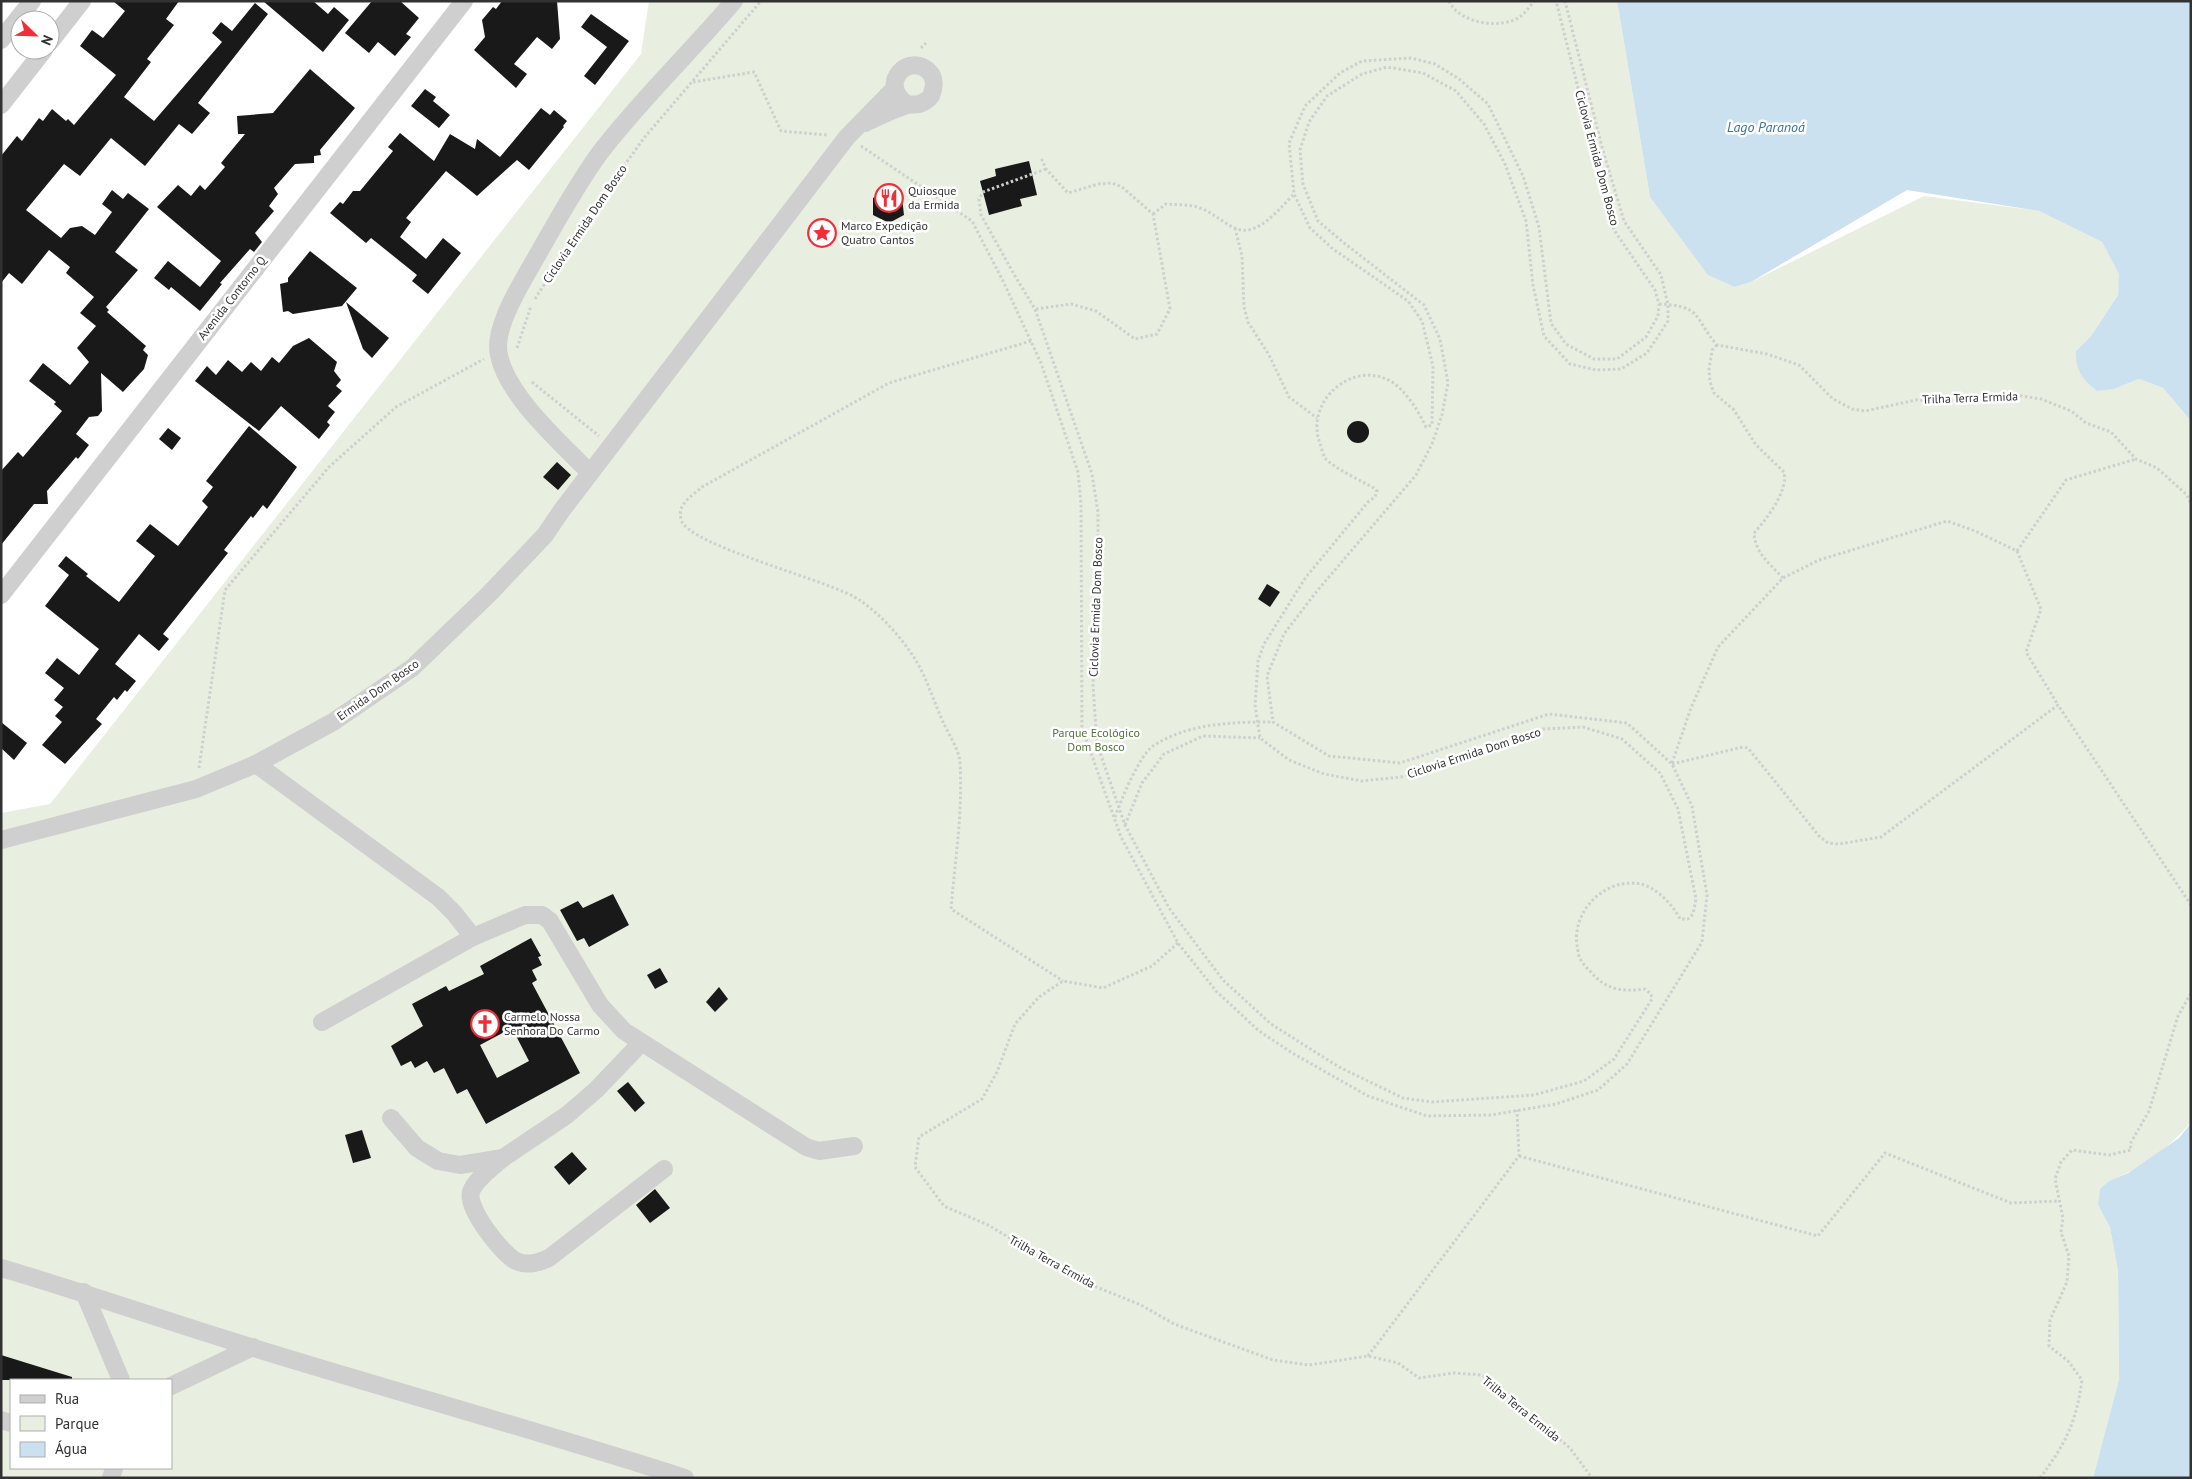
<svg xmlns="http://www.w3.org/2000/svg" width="2192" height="1479" viewBox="0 0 2192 1479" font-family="'PT Sans',sans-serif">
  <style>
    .green { fill: #e8efe0; fill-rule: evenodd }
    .water { fill: #cce1f0 }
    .building { fill: #191919; fill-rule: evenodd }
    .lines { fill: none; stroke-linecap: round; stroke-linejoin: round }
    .path { stroke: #cfcfcf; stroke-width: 3; stroke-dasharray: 2.5 2.5; stroke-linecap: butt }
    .minor { stroke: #cfcfcf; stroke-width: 18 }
    .labels { text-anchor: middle; stroke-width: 5; stroke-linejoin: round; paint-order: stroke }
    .street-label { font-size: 12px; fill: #323232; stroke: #fff }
    .poi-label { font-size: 12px; fill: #323232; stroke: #fff; text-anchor: start }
    .park-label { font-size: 12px; fill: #54723b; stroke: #fff }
    .water-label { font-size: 14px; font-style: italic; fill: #39739b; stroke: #fff }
  </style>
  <rect width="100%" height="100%" fill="#fff"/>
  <path class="green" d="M649 1H1617L1650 197 1735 287 1751 282 1924 196 2039 211 2102 242 2120 274 2118 295 2091 336 2076 351 2114 389 2139 379 2163 388 2191 421V1122C2170 1148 2139 1169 2109 1181L2098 1205 2110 1226 2118 1271 2119 1379 2093 1478H1V813L50 804 641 54ZM11 1380H171V1468H11Z"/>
  <g class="water">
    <path d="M1617 1H2191V421L2163 388 2139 379 2114 389 2097 391C2082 380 2075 369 2076 351L2091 336 2118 295 2119 274 2102 242 2039 211 1907 190 1751 282 1735 287 1708 275 1650 197Z"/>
    <polygon points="2191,1123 2191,1478 2093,1478 2119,1379 2118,1271 2110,1227 2098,1205 2100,1189 2109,1181 2128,1173 2179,1138"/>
  </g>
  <g class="building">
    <polygon points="113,1 179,1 166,19 174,25 147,59 151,62 124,97 154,121 222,42 212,33 221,22 232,31 255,3 268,14 198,103 210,113 192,134 179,124 145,166 111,138 80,176 64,164 26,210 61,238 70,228 82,226 95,235 112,212 102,204 112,190 123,199 128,193 149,209 115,252 138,270 106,307 109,310 107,312 146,346 143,350 148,355 144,369 123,392 101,373 102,411 98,416 89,417 76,434 89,445 78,459 76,457 47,491 48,504 34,504 1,545 1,471 18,452 23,457 62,411 54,404 56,402 29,381 43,363 70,385 89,362 77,348 96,326 80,313 94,297 66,273 70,267 49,250 22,284 9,273 1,283 1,156 17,136 22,141 39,118 43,121 52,109 66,121 68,119 74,125 116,75 80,46 92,30 103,38 125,11"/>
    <polygon points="263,1 313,1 328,14 334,7 349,20 323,52"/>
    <polygon points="372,1 400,1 419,18 406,34 411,37 395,56 378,42 369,53 345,33"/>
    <polygon points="502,1 557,1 560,39 552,49 537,37 514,64 527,74 516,88 474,50 485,37 482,20 493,7 496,9"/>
    <polygon points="591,14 629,41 595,85 584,76 607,47 581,27"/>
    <polygon points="310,69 355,108 320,150 321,155 314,156 314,163 295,164 274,188 278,194 269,206 274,211 255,233 262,242 254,252 250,249 220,283 222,284 200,311 171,287 169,290 154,278 168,261 200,287 221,261 157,207 178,185 191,196 200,185 205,190 225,167 221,163 245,134 238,134 237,116 273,113"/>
    <polygon points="425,89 436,97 433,101 450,115 439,128 411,106"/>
    <polygon points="541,108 550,115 554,110 567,121 563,126 564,127 529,170 517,160 477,196 446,171 406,218 411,222 400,237 426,259 443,238 461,253 428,294 412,281 417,275 371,238 366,243 330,213 340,202 343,204 353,191 360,191 393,151 388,147 400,133 434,161 450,134 475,149 477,139 500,157"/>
    <polygon points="1029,161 1037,195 1020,199 1022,206 989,215 980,181 996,176 995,169"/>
    <polygon points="887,190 902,198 904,215 889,223 873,215 873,198"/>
    <polygon points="310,251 357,288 342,306 293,314 288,311 283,312 280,284 288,282 288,278"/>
    <polygon points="346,302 389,338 372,358 363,349"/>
    <polygon points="309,338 337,362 334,371 341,380 336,386 342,391 328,406 335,412 327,422 330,425 319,439 281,406 259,431 195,381 207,366 216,375 228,360 242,372 251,362 261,371 272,357 279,363 293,346"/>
    <circle cx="1358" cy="432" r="11"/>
    <polygon points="249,426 297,467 267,509 263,505 253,518 251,516 224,550 228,553 163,634 169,639 159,651 139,634 115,664 136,681 127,692 125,690 117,700 114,697 96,719 102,724 65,764 42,745 62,722 55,716 63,707 54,700 64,688 45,673 57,658 79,675 99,649 45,606 69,575 58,566 66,556 88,574 86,576 119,602 155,556 136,541 150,524 178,546 208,507 202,501 213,487 206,481"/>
    <polygon points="168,428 181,438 172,450 159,439"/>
    <polygon points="557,462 571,475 558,490 543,477"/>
    <polygon points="1267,584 1280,592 1270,607 1258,599"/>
    <polygon points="1,722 27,743 14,760 1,748"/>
    <polygon points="613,894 629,925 589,947 584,938 577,941 560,910 578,901 583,908"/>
    <path d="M531 938 541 956 538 957 542 965 532 970 537 980 532 983 580 1073 486 1124 467 1089 457 1094 444 1068 434 1073 427 1061 415 1068 411 1061 401 1066 391 1046 423 1026 412 1004 446 986 449 991 484 974 480 966ZM512 1028 529 1061 497 1078 480 1045Z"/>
    <polygon points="660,968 668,982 655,989 647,975"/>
    <polygon points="719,987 728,999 715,1012 706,1002"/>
    <polygon points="628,1082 645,1103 635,1112 617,1091"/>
    <polygon points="362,1130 371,1158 353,1163 345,1135"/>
    <polygon points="572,1152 587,1169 569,1185 554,1167"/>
    <polygon points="655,1189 670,1208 650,1223 636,1205"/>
    <polygon points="1,1355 72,1377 72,1380 1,1380"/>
  </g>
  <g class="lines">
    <g class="path">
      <path d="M1449 1C1459 24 1503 30 1521 16 1526 12 1530 6 1534 1"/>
      <polyline points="921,48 926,43"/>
      <polyline points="693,82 754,72 781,131 827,135"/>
      <polyline points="861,146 972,221 1003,281 1041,363 1078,472 1081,504 1082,728 1121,837 1178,943 1216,991 1259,1031 1294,1054 1368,1096 1427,1116 1491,1115 1556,1104 1598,1090 1627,1064 1702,942 1707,895 1692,806 1672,764 1627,723 1549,714 1400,763 1329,756 1273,722 1267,676 1284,634 1317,591 1416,475 1432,444 1442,415 1448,383 1440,339 1424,305 1344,243 1318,221 1303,184 1300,150 1309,122 1327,96 1362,74 1387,67 1423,73 1456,91 1484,124 1505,164 1526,221 1533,285 1544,336 1570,364 1596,370 1621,369 1647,353 1668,321 1668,305 1661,275 1624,221 1602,147 1565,1"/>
      <path d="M1046 169 983 192 979 199 981 215 1015 276 1035 309 1092 474 1098 512V562L1093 685 1097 744 1125 825 1169 908 1223 980 1271 1024 1339 1067 1403 1098 1432 1102 1534 1095 1584 1081 1614 1059 1652 999 1651 994 1645 989C1621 992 1606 990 1590 971 1587 968 1583 964 1580 959 1578 955 1578 949 1577 945 1572 910 1606 877 1641 884 1657 888 1673 905 1680 919H1688L1693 914 1696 899 1678 809 1660 773 1622 739 1583 727 1543 729 1401 777 1362 781 1324 774 1289 760 1260 738 1255 705 1258 661 1264 644 1306 577 1368 502 1375 497 1377 491 1374 488C1363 482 1332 467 1325 458 1323 454 1321 447 1320 443 1304 402 1353 358 1392 382 1406 391 1419 412 1426 427L1432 425 1433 366 1422 321 1408 301 1333 249 1310 228 1294 194 1289 143 1305 106 1340 73 1362 61 1411 58 1435 64 1459 79 1488 104 1523 176 1539 227 1551 323 1566 344 1594 359H1617L1646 337 1658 316 1659 304 1655 290 1614 230 1556 1"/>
      <path d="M1153 214 1166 204C1177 205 1190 204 1200 208 1214 213 1224 224 1237 229 1258 237 1281 207 1294 194"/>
      <polyline points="1235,228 1242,256 1244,307 1248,322 1269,355 1289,397 1317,418"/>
      <polyline points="535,299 588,216 644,138 761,1"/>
      <path d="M1659 304C1703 306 1693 317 1717 345L1767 354 1799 365 1833 399 1852 409 1865 411 1916 400 1947 401 2016 395 2041 399 2071 411 2086 423 2111 432 2136 459 2157 468 2187 495 2191 504"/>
      <polyline points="1036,309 1071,304 1096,311 1135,339 1157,334 1170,309 1153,214 1122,187 1112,183 1098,184 1068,193 1046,169 1041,158"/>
      <path d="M1031 341 889 383 702 487C692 496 677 504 681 519 686 546 835 581 861 601 882 616 901 637 915 659 927 678 934 703 944 724 949 735 959 750 960 762 963 811 955 861 951 909L1063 981"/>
      <path d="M1717 345 1712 350 1709 370 1710 382 1714 393 1734 410 1756 445 1784 472C1789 490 1766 520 1754 533 1755 553 1770 564 1783 578"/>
      <polyline points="517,348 531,306"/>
      <polyline points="532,382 599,436"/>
      <polyline points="2017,551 2066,480 2136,459"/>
      <polyline points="1672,763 1691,708 1718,647 1783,578 1819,560 1947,521 1975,531 2017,551 2041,609 2026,652 2058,705"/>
      <polyline points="1672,764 1743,747 1748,748 1819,836 1828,843 1839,844 1881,837 2058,705 2191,905"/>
      <polyline points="199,768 225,590 329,467 396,407 484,359"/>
      <path d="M1115 817C1121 800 1139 756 1153 746 1188 723 1233 722 1273 722"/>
      <polyline points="1125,825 1142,783 1164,754 1203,736 1260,738"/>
      <polyline points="1178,943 1152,966 1103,988 1063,981 1039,997 1015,1024 997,1072 982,1099 919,1137 915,1167 944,1206 988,1225 1084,1282 1141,1305 1174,1324 1273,1360 1309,1365 1368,1356 1398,1363 1419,1378 1454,1373 1482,1375 1570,1448 1592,1478"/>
      <polyline points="1519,1156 1818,1236 1885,1153 2011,1203 2059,1201"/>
      <polyline points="1368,1356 1519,1156 1517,1110"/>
      <path d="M2040 1478C2066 1443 2076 1423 2082 1380L2068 1361 2049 1346 2050 1320 2067 1282 2069 1256 2061 1232 2063 1218 2055 1179 2061 1162 2072 1150 2109 1155 2131 1150 2130 1144 2149 1111 2178 1016 2191 993"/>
    </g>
    <g class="minor">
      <polyline points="1,40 32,1"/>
      <polyline points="50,42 82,1"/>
      <polyline points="1,105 44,50"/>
      <path d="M865 123C878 117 893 109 907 105 911 104 915 105 919 104 923 103 929 99 931 96 934 89 935 80 931 74 911 49 875 84 908 105"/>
      <path d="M590 473C561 443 507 396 499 355 493 330 518 289 530 268 552 230 573 190 599 154 640 100 690 53 734 1"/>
      <polyline points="1,595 464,1"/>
      <polyline points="256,764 438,897 454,913 473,937"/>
      <polyline points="1,840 196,789 256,764 333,722 412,668 488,595 545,535 562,510 847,137 894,89"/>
      <polyline points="322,1022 473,937 525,915 542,915 550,921 600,1005 624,1031 806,1147 819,1151 854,1146"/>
      <polyline points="391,1118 417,1148 438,1161 460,1165 503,1158 567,1115 596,1090 641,1043"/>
      <path d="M503 1158C493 1167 475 1179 471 1192 466 1208 502 1254 516 1261 528 1266 538 1263 549 1258L664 1169"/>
      <path d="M1 1268C86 1293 169 1322 254 1348 397 1392 542 1432 685 1478"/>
      <polyline points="84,1292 121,1380"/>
      <polyline points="171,1386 253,1347"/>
      <polyline points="1,1420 11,1423"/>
      <polyline points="111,1478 114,1468"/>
    </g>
  </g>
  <defs>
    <symbol id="restaurant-ring" viewBox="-11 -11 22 22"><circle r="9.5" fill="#fff" stroke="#f12d37" stroke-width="1.5"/><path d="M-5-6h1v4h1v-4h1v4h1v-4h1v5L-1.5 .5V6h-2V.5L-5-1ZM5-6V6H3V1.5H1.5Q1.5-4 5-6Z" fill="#f12d37"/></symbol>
    <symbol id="sight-ring" viewBox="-11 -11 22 22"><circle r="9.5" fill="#fff" stroke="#f12d37" stroke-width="1.5"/><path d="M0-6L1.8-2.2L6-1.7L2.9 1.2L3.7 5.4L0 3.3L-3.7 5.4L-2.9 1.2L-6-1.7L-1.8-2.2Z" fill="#f12d37"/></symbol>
    <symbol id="church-ring" viewBox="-11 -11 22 22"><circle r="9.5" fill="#fff" stroke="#f12d37" stroke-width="1.5"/><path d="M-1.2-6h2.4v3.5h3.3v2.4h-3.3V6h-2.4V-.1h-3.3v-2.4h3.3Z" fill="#f12d37"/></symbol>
  </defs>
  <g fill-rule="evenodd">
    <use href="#restaurant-ring" x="873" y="182" width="32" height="32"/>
    <use href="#sight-ring" x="806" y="217" width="32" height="32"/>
    <use href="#church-ring" x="469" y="1008" width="32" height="32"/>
  </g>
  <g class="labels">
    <g class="street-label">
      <text transform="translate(1597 158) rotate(75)" y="4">Ciclovia Ermida Dom Bosco</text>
      <text transform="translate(585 224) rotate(-56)" y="4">Ciclovia Ermida Dom Bosco</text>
      <text transform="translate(232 298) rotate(-52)" y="4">Avenida Contorno Q</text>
      <text transform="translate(1970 398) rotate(-2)" y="4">Trilha Terra Ermida</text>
      <text transform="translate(1096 607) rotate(-88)" y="4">Ciclovia Ermida Dom Bosco</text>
      <text transform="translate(378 690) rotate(-35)" y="4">Ermida Dom Bosco</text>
      <text transform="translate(1474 753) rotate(-18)" y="4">Ciclovia Ermida Dom Bosco</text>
      <text transform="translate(1052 1262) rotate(29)" y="4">Trilha Terra Ermida</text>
      <text transform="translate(1521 1409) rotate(39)" y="4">Trilha Terra Ermida</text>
    </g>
    <g class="poi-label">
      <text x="908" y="195">Quiosque<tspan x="908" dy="14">da Ermida</tspan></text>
      <text x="841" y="230">Marco Expedição<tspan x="841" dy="14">Quatro Cantos</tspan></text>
      <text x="504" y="1021">Carmelo Nossa<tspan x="504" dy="14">Senhora Do Carmo</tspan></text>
    </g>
    <g class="park-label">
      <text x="1096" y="737">Parque Ecológico<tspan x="1096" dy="14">Dom Bosco</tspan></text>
    </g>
    <g class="water-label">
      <text x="1766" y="132">Lago Paranoá</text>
    </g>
  </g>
  <rect width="2192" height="1479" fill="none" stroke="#323232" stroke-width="5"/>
  <rect x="10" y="1379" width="162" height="90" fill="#ffffff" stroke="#adadad"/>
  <rect x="20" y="1395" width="25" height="8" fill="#cfcfcf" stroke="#adadad"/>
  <text x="55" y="1404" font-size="15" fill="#323232">Rua</text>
  <rect x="20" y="1416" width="25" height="15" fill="#e8efe0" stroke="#adadad"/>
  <text x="55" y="1429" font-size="15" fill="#323232">Parque</text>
  <rect x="20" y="1442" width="25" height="15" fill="#cce1f0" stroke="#adadad"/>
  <text x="55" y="1454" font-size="15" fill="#323232">Água</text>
  <g transform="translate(35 35) rotate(113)"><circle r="24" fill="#ffffff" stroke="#adadad"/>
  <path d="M0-4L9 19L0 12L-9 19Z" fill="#f12d37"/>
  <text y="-8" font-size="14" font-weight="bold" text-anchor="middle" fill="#323232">N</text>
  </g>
</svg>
